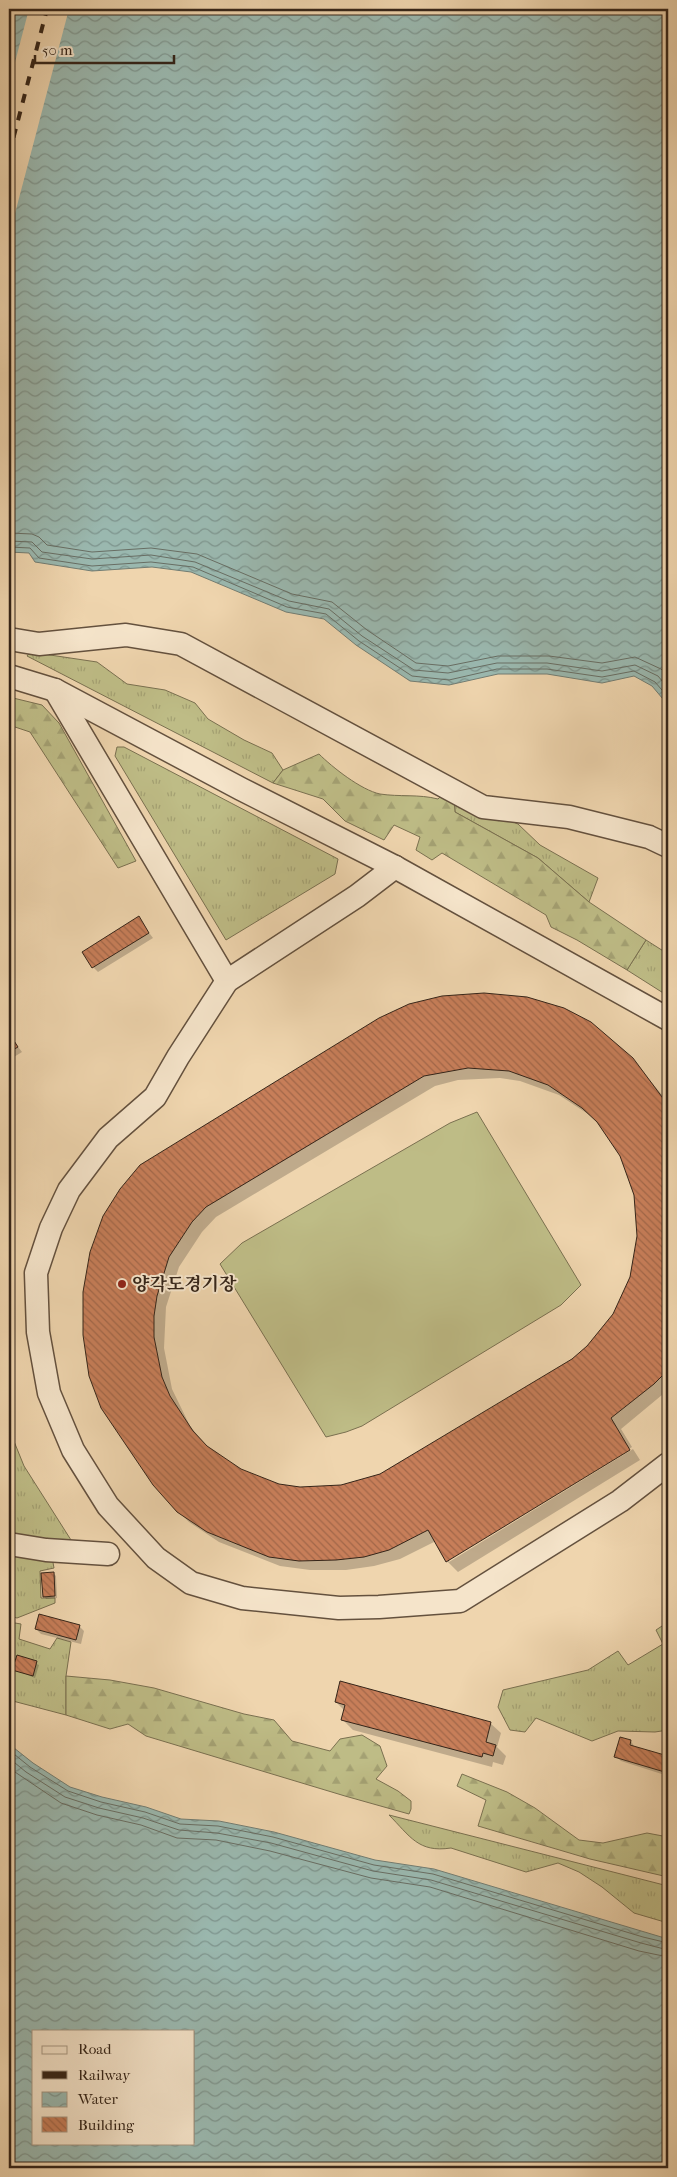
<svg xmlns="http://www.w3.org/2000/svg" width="677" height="2177" viewBox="0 0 677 2177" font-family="'IM FELL French Canon','Noto Serif KR',serif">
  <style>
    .grass { fill: url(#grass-tufts); stroke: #7a7050 }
    .forest { fill: url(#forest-firs); stroke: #7a7050 }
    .pitch { fill: #bebc86; stroke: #7a7050 }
    .water { fill: url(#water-waves); stroke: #727d73; fill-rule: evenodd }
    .pier { fill: #efd5ae }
    .shadow { fill: #0003; fill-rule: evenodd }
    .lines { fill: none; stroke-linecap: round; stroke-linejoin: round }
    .shore { stroke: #686e64; stroke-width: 1 }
    .building { fill: url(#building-back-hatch); stroke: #352519; fill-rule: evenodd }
    .minor-casing { stroke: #64513e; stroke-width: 25 }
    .minor { stroke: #f5e4ca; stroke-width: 22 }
    .rail { stroke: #352519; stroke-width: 4; stroke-dasharray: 9 9; stroke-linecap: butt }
    .poi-dot { fill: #8f2418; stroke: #f5e4ca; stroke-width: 2 }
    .labels { text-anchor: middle; stroke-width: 4; stroke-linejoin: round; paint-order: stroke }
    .poi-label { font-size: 18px; font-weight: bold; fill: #352519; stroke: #f5e4ca; text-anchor: start }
  </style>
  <defs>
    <pattern id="grass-tufts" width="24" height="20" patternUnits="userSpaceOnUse" patternTransform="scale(1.25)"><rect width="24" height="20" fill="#bebc86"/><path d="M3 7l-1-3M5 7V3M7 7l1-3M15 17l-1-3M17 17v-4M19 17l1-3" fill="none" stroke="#a4a173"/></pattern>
    <pattern id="forest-firs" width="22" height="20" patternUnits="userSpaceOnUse" patternTransform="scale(1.25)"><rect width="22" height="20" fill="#bebc86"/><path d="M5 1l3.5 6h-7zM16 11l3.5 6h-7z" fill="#a4a173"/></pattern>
    <pattern id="water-waves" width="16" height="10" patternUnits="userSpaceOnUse" patternTransform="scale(1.25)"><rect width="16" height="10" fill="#9ab8af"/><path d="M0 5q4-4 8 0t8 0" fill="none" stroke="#7e958e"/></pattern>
    <pattern id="building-back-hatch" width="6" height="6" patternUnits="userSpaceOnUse" patternTransform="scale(1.25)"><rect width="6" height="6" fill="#c77e59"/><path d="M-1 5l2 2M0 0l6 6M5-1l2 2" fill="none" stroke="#a26749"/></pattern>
  </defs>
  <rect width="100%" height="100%" fill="#efd5ae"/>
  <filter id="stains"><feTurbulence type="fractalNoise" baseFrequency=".004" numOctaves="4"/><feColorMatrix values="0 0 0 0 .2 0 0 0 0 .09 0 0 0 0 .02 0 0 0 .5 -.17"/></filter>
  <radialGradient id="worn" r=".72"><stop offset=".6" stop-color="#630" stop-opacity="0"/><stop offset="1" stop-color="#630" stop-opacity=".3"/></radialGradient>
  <g class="grass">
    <polygon points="30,652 97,662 127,684 165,690 195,703 208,719 244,740 272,753 283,770 273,783 27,656"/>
    <polygon points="117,747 124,747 338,859 335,874 226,940 115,756"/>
    <polygon points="454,797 518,824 540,845 598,878 589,902 538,858 455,812"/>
    <polygon points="646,940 668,954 668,996 627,970"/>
    <polygon points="9,1429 24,1466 71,1540 57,1547 9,1541"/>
    <polygon points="9,1551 52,1557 54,1568 40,1571 41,1598 55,1598 55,1603 17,1618 9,1616"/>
    <polygon points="9,1622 21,1624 19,1639 50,1649 57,1638 71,1642 66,1676 66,1715 9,1700"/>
    <polygon points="668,1622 668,1730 655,1732 618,1731 592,1741 536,1718 525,1732 510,1730 498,1707 503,1690 588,1670 618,1651 628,1665 663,1644 656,1630"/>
    <path d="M389 1815 668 1886V1923L634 1913 602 1887 579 1872 558 1863 526 1872 451 1848C418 1853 410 1836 389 1815Z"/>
  </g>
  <g class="forest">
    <polygon points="9,697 42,705 59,723 136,861 118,868 30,732 9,725"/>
    <path d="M319 754C332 767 361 790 380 794 399 797 419 794 438 799L444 793 454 797 455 812 538 858 589 902 646 940 627 970 577 940 551 927 546 915 442 853 432 860 416 850 420 837 394 825 384 840 345 821 323 799 273 783 283 770Z"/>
    <polygon points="66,1676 110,1680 154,1688 244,1714 274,1720 292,1741 330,1751 340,1739 362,1735 380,1746 387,1766 376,1779 398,1791 411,1801 411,1809 409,1814 345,1796 146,1736 128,1724 110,1729 66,1715"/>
    <polygon points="462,1774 507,1792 535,1808 579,1840 603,1843 647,1833 668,1837 668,1877 590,1859 478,1826 486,1800 457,1786"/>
  </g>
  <polygon class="pitch" points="477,1112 581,1285 561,1305 362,1426 346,1432 326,1437 220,1264 242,1243 450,1123"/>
  <g class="water">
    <polygon points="9,9 668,9 668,705 652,686 634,676 602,683 547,674 498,674 449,685 410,681 356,645 324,619 286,612 191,572 152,567 92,571 35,562 29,553 9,552"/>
    <path d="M9 1744 33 1763 70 1787 102 1797 146 1807 181 1819 219 1821 274 1832 375 1860 434 1869 668 1939V2168H9ZM34 2031H194V2143H34Z"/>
  </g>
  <polygon class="pier" points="29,9 69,9 9,236 9,85"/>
  <g class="shadow">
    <polygon points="138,918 153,938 98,972 93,967"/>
    <path d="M380 1019 632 1059 668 1102V1390L621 1429 632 1447 449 1559V1562L633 1449 640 1460 458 1572 447 1561 436 1541 400 1559 374 1566 346 1570H310L280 1566 219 1542 189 1522 178 1511 84 1335ZM500 1078 520 1081 559 1095 594 1118 621 1156 629 1175 638 1215 636 1257 624 1297 602 1332 573 1360 381 1475 361 1482 321 1489 279 1485 240 1470 211 1451 190 1426 172 1389 164 1348 166 1307 179 1267 202 1232 216 1217 435 1086 458 1080Z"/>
    <polygon points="9,1035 22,1052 9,1060"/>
    <polygon points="53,1573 56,1576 57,1598 46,1599 44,1596"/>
    <polygon points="79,1626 84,1631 81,1644 41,1634 36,1629"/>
    <polygon points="17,1656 39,1665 35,1678 13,1669"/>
    <polygon points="336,1702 490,1723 501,1733 497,1747 506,1756 503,1765 493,1762 492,1767 353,1730 342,1719 345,1711"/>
    <polygon points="631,1741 635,1748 668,1758 668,1776 621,1761 616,1756"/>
  </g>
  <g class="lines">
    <g class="shore">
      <polyline points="9,533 32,534 39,537 47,545 92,552 151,548 197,554 292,594 332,602 367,630 416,663 448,666 498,656 549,656 602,663 635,657 661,669 668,676"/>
      <polyline points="9,541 32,542 42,552 92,559 151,555 195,562 289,601 329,609 362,636 414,670 448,673 497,663 547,663 602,671 635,665 658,676 668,688"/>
      <polyline points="9,547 30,548 39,558 92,566 151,562 193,567 287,607 326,614 359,641 412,676 449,680 497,669 547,669 602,677 634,671 655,682 668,697"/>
      <polyline points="9,1750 30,1767 68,1791 101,1802 145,1812 180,1824 218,1826 273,1837 374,1865 433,1874 643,1937 668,1943"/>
      <polyline points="9,1758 26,1772 65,1797 99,1808 143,1818 179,1830 217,1833 271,1843 373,1871 431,1880 641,1943 668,1950"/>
      <polyline points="9,1768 61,1803 97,1815 141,1825 177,1838 216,1840 270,1851 371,1878 430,1887 639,1951 668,1957"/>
    </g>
  </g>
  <g class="building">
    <polygon points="139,916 149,933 92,968 82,952"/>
    <path d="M484 993 527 997 564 1008 591 1022 633 1058 668 1105V1370L654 1384 611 1418 630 1450 446 1562 428 1530 389 1550 364 1557 336 1560 299 1561 269 1557 207 1532 177 1512 153 1485 101 1408 89 1376 83 1335V1292L90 1252 103 1216 120 1189 140 1165 379 1018 409 1004 442 996ZM468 1068 509 1071 548 1085 582 1108 597 1122 620 1156 634 1195 637 1236 630 1277 613 1314 587 1346 572 1359 380 1474 341 1485 300 1487 279 1484 241 1469 207 1446 193 1431 170 1396 162 1377 154 1337V1316L157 1296 169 1257 192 1222 206 1207 424 1076Z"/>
    <polygon points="9,1033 18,1047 9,1052"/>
    <polygon points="54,1572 55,1596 43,1597 41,1573"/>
    <polygon points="39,1614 80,1625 76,1640 35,1629"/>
    <polygon points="17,1655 37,1661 33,1676 12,1670"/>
    <polygon points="340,1681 491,1722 486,1742 496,1745 493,1756 483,1753 482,1757 341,1720 345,1705 335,1702"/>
    <polygon points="620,1737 631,1740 630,1745 668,1756 668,1773 614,1757"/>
  </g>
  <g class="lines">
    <defs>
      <g id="minor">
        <polyline points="9,639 39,644 126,635 181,644 483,807 569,817 649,837 668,846"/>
        <polyline points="9,676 55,690 241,789 395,867 668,1019"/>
        <polyline points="55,690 227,981"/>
        <polyline points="395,867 357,896 227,981 178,1057 155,1097 108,1138 69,1190 51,1228 36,1273 38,1332 49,1393 73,1450 108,1506 156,1558 191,1583 242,1598 339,1608 379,1607 460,1601 620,1501 668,1464"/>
        <polyline points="9,1544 46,1550 108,1554"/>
      </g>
    </defs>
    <use href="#minor" class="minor-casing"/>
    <use href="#minor" class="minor"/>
    <polyline class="rail" points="9,155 47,9"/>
  </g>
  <circle class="poi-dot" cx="122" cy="1284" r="5"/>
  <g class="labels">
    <g class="poi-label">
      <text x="132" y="1290">양각도경기장</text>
    </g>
  </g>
  <rect width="677" height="2177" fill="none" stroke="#efd5ae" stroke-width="30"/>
  <rect x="10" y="10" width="657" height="2157" fill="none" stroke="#352519" stroke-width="2.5"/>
  <rect x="15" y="15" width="647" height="2147" fill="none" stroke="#352519"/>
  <rect x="32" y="2030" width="162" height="115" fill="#f5e4ca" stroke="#a89883"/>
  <rect x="42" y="2046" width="25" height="8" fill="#f5e4ca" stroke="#a89883"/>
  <text x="78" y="2054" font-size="15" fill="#352519">Road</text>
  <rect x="42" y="2071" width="25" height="8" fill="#352519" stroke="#a89883"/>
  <text x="78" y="2080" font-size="15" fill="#352519">Railway</text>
  <rect x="42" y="2092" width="25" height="15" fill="url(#water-waves)" stroke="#a89883"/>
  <text x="78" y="2104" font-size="15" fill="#352519">Water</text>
  <rect x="42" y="2117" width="25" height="15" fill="url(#building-back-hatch)" stroke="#a89883"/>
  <text x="78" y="2130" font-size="15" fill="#352519">Building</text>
  <path d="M35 55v8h139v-8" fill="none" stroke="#352519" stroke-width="2.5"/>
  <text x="42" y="55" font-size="15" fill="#352519" stroke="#f5e4ca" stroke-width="4" paint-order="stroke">50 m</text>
  <rect width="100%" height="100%" filter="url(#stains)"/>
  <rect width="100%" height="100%" fill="url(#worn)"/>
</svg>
